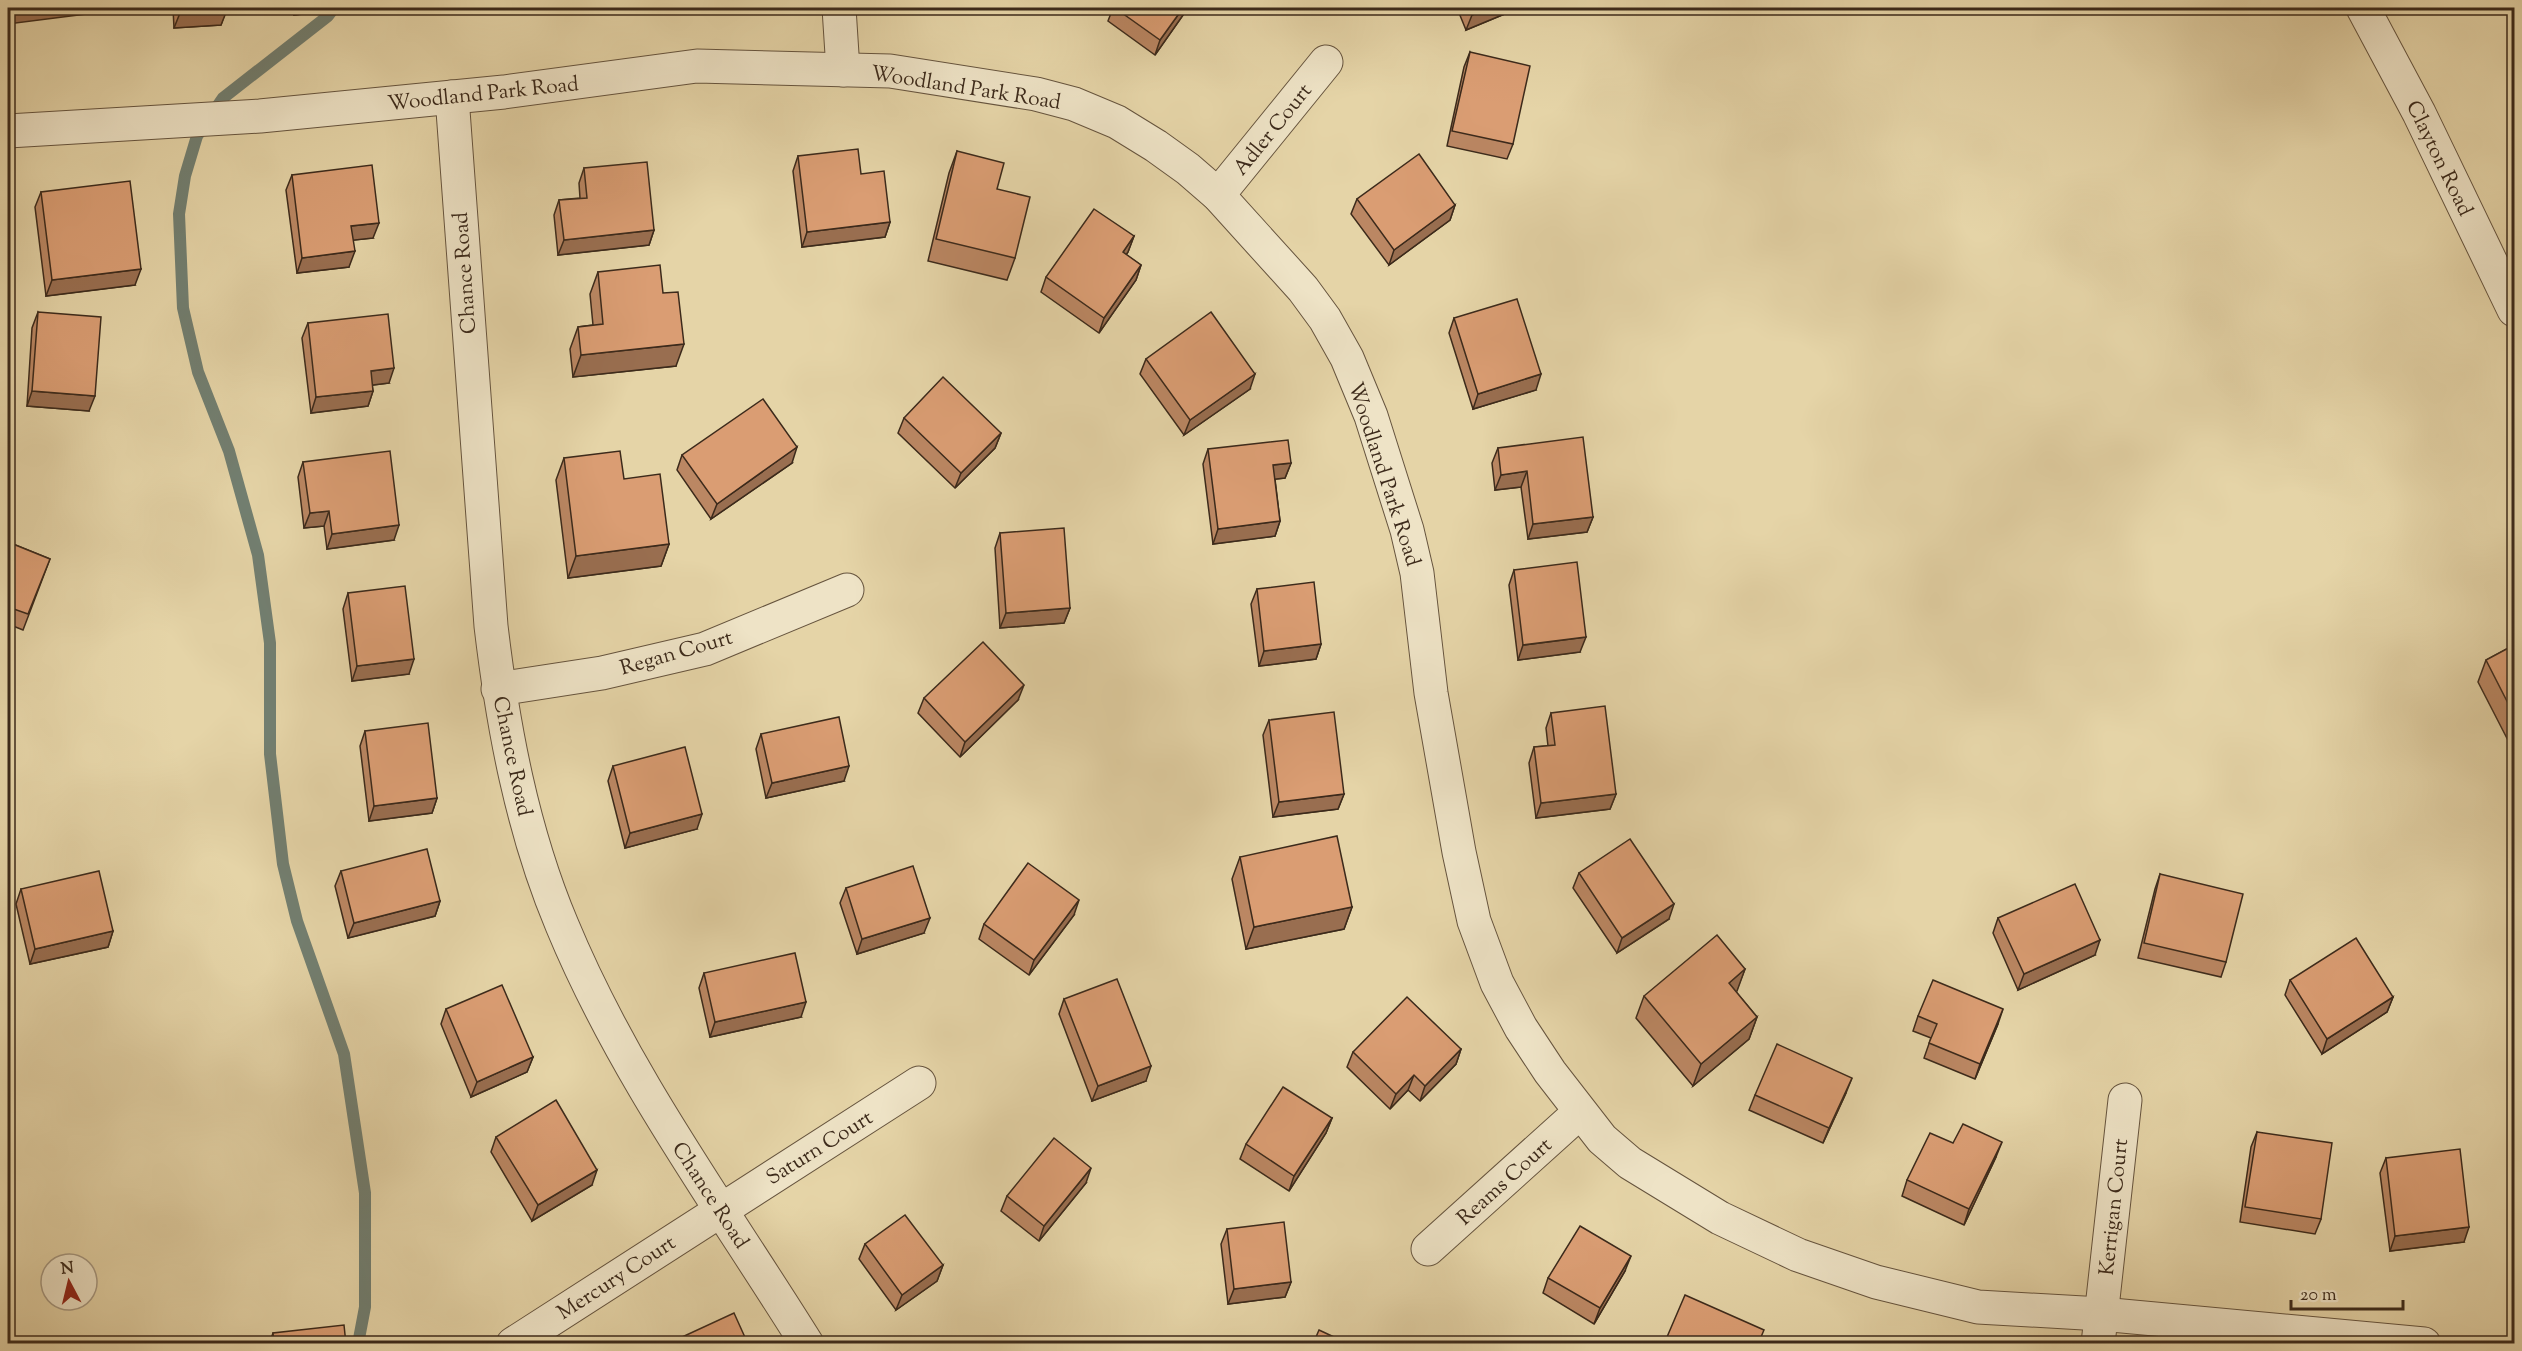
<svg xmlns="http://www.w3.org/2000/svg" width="2522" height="1351" viewBox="0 0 2522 1351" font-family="'Sorts Mill Goudy',serif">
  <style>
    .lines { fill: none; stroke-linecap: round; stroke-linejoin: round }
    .stream { stroke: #727f71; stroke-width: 12 }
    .minor-casing { stroke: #66543e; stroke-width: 35 }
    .minor { stroke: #eee3c6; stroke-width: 33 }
    .wall { fill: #bb8763; stroke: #3c2a1b; stroke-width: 1.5 }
    .shaded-wall { fill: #996e50; stroke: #3c2a1b; stroke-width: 1.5 }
    .building { fill: #da9d73; stroke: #3c2a1b; stroke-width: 1.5 }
    .labels { text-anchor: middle; stroke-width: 4.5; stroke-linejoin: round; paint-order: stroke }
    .street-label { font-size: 21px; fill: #3c2a1b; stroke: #eee3c6 }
  </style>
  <rect width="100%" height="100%" fill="#e5d4a7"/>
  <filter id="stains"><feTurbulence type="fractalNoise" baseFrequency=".00333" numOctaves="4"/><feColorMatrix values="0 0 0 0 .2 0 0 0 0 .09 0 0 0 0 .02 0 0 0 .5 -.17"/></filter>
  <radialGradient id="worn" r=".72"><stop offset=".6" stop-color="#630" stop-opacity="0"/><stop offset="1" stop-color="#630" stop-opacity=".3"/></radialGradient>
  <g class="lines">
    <polyline class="stream" points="334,8 328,16 223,98 197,136 185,176 179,214 183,308 198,372 229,451 258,555 270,643 270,754 283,864 297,921 344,1054 365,1193 365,1307 358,1344"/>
    <defs>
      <g id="minor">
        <polyline points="839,8 843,70"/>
        <polyline points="2363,8 2419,113 2514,310"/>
        <path d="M452 97 491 626C503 727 522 830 562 925 624 1075 721 1206 807 1344"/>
        <polyline points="8,131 260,116 504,92 697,66 890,71 1036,94 1074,104 1117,122 1156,146 1188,169 1218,195 1303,289 1325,319 1347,358 1371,416 1407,530 1417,573 1431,693 1459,852 1474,921 1497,983 1521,1028 1550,1072 1602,1139 1630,1163 1720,1218 1798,1255 1876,1282 1978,1307 2101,1314 2424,1344"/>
        <polyline points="1218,195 1326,62"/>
        <polyline points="498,689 602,673 705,649 847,590"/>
        <polyline points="1428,1249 1580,1112"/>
        <polyline points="513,1344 919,1083"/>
        <polyline points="2098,1344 2125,1100"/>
      </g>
    </defs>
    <use href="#minor" class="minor-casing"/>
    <use href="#minor" class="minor"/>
  </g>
  <g class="wall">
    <polygon points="173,8 227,8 221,25 174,28"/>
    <polygon points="293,8 352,8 294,15"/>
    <polygon points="1113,8 1188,8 1155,55 1108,21"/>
    <polygon points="1457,8 1519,8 1466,30"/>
    <polygon points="1470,52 1513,144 1507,159 1447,146 1464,67"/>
    <polygon points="957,151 997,189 1015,258 1007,280 928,261 949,173"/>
    <polygon points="798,156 861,174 890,222 885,237 802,247 793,171"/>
    <polygon points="584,168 654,230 649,245 558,255 554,215 559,200 580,198 579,183"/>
    <polygon points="292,175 373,238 353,240 349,267 297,273 286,190"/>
    <polygon points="41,192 135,285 46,296 35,207"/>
    <polygon points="1357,199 1455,205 1450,220 1389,265 1351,214"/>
    <polygon points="1134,236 1128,252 1126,255 1141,265 1136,280 1099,333 1041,292 1046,277"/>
    <polygon points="598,272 663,293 676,366 573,377 570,349 578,327 593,325 590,294"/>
    <polygon points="38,312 89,411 27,406 32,328"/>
    <polygon points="1454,318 1536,390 1473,409 1449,333"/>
    <polygon points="308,323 389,383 372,385 373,391 368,406 311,413 302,338"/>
    <polygon points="1146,359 1250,389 1184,435 1140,374"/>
    <polygon points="904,418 1001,433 995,448 955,488 898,433"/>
    <polygon points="1498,448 1593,517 1587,532 1528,539 1521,487 1495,490 1492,463"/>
    <polygon points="1208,449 1291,463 1285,478 1275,479 1280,521 1275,536 1213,544 1203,464"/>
    <polygon points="682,455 792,463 711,519 677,470"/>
    <polygon points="564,458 669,544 661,566 568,578 556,480"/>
    <polygon points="303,462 394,540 327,549 324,526 304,528 298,477"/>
    <polygon points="1000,533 1070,608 1064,623 1000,628 995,548"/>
    <polygon points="8,542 50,559 23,630 8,624"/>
    <polygon points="1514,570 1580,652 1518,660 1509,585"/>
    <polygon points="1257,589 1321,644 1316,659 1259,666 1251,604"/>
    <polygon points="348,593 409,674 352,681 343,609"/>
    <polygon points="2514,645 2514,752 2478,682 2486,660"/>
    <polygon points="924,698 1018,700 960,757 918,713"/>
    <polygon points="1551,713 1616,794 1610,809 1536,818 1529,763 1534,747 1548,746 1546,728"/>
    <polygon points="1269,720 1344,794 1338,809 1273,817 1263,735"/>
    <polygon points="365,731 437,798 432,813 369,821 360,746"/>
    <polygon points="761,734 844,781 766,798 756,749"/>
    <polygon points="613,766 697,829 625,848 608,781"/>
    <polygon points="1240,857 1352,907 1344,929 1246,949 1232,879"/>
    <polygon points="341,871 440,901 435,916 348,938 335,886"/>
    <polygon points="1579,873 1669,919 1617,953 1573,888"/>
    <polygon points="2160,874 2226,962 2221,977 2138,958 2155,889"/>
    <polygon points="846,888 924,933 857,954 840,903"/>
    <polygon points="21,889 113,931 108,947 30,964 16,904"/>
    <polygon points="1074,915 1029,975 979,939 984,924"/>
    <polygon points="1998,918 2095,955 2018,990 1993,933"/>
    <polygon points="1745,969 1736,992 1757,1017 1749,1039 1693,1086 1636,1018 1644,996"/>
    <polygon points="704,973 801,1017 710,1037 699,988"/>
    <polygon points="2290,980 2393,997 2387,1012 2322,1054 2285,995"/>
    <polygon points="1064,999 1146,1081 1092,1101 1059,1014"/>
    <polygon points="446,1009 533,1057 527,1072 471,1097 441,1024"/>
    <polygon points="1918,1016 1998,1024 1975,1079 1924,1058 1931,1038 1913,1031"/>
    <polygon points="1461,1049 1456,1064 1420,1101 1408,1090 1390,1109 1347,1067 1353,1052"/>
    <polygon points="1846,1093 1823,1143 1749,1110 1755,1095"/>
    <polygon points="1332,1118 1326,1133 1289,1191 1240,1159 1246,1144"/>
    <polygon points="2257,1132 2321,1219 2315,1234 2240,1222 2251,1147"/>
    <polygon points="496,1137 592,1185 532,1221 491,1152"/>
    <polygon points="1953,1143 1996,1157 1964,1225 1902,1196 1907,1180"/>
    <polygon points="2386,1158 2464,1242 2390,1251 2380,1173"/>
    <polygon points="1086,1183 1039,1241 1001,1211 1007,1196"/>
    <polygon points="1227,1229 1291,1282 1285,1297 1228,1304 1221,1244"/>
    <polygon points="865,1244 943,1265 937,1281 896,1310 859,1259"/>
    <polygon points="1625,1271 1594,1324 1543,1293 1548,1278"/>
    <polygon points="273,1333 346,1344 269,1344"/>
  </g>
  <g class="shaded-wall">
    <polygon points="24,8 88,8 86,14 8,24 8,10"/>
    <polygon points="296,8 352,8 294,15"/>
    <polygon points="1183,8 1188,8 1155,55 1160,40"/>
    <polygon points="1489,8 1519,8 1466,30 1472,15"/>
    <polygon points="227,10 221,25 174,28 180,13"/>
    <polygon points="1455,205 1450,220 1389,265 1394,250"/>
    <polygon points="890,222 885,237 802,247 807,232"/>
    <polygon points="379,223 373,238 346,241 351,226"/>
    <polygon points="654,230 649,245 558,255 564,240"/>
    <polygon points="1134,236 1128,252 1117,267 1123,252"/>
    <polygon points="355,251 349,267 297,273 302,258"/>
    <polygon points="1141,265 1136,280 1099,333 1104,318"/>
    <polygon points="141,269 135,285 46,296 52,280"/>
    <polygon points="684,344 676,366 573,377 581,355"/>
    <polygon points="394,368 389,383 365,386 371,371"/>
    <polygon points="1255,374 1250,389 1184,435 1190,420"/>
    <polygon points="1541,374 1536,390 1473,409 1478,394"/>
    <polygon points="32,391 95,396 89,411 27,406"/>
    <polygon points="373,391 368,406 311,413 316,397"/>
    <polygon points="1001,433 995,448 955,488 961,473"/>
    <polygon points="797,447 792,463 711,519 717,504"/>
    <polygon points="1291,463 1285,478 1268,480 1273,465"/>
    <polygon points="1527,471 1521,487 1495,490 1501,475"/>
    <polygon points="329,511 324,526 304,528 310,513"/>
    <polygon points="1593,517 1587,532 1528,539 1533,524"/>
    <polygon points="1280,521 1275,536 1213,544 1218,529"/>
    <polygon points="399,525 394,540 327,549 332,534"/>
    <polygon points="669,544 661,566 568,578 576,556"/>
    <polygon points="1070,608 1064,623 1000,628 1006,613"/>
    <polygon points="1586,637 1580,652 1518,660 1523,645"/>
    <polygon points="1321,644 1316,659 1259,666 1264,651"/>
    <polygon points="414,659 409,674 352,681 357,666"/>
    <polygon points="1024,685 1018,700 960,757 965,742"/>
    <polygon points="849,766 844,781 766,798 772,783"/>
    <polygon points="1344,794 1338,809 1273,817 1279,802"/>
    <polygon points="1616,794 1610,809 1536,818 1541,803"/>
    <polygon points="437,798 432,813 369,821 374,806"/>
    <polygon points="702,814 697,829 625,848 630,833"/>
    <polygon points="1079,900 1074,915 1029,975 1034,960"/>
    <polygon points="440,901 435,916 348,938 354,923"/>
    <polygon points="1674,904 1669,919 1617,953 1622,938"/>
    <polygon points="1352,907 1344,929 1246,949 1254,927"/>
    <polygon points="930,918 924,933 857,954 862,939"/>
    <polygon points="113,931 108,947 30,964 35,949"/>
    <polygon points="2100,940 2095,955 2018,990 2024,974"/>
    <polygon points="1745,969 1737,991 1721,1005 1729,983"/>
    <polygon points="2393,997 2387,1012 2322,1054 2327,1039"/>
    <polygon points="806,1002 801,1017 710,1037 715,1022"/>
    <polygon points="2003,1009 1998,1024 1975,1079 1980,1064"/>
    <polygon points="1757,1017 1749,1039 1693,1086 1701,1064"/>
    <polygon points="1461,1049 1456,1064 1420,1101 1425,1086"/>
    <polygon points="533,1057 527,1072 471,1097 477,1082"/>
    <polygon points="1151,1066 1146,1081 1092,1101 1098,1086"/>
    <polygon points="1414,1075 1408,1090 1390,1109 1396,1094"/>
    <polygon points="1852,1078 1846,1093 1823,1143 1829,1128"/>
    <polygon points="1332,1118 1326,1133 1289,1191 1294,1176"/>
    <polygon points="2002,1142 1996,1157 1964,1225 1969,1209"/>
    <polygon points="1091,1168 1086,1183 1039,1241 1044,1226"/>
    <polygon points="597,1170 592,1185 532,1221 538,1205"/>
    <polygon points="2469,1227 2464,1242 2390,1251 2395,1236"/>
    <polygon points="1631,1256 1625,1271 1594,1324 1600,1308"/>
    <polygon points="943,1265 937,1281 896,1310 902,1295"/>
    <polygon points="1291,1282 1285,1297 1228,1304 1234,1289"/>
  </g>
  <g class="building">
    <polygon points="8,8 24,8 8,10"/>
    <polygon points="179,8 227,8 227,10 180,13"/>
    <polygon points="1115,8 1183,8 1160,40"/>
    <polygon points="1469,8 1489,8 1472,15"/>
    <polygon points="1470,52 1530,66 1513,144 1452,131"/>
    <polygon points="858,149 861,174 884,171 890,222 807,232 798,156"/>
    <polygon points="957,151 1004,163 997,189 1030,197 1015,258 936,239"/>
    <polygon points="1419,154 1455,205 1394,250 1357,199"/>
    <polygon points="647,162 654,230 564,240 559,200 587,198 584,168"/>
    <polygon points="372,165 379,223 351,226 355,251 302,258 292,175"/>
    <polygon points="130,181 141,269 52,280 41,192"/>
    <polygon points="1094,209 1134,236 1123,252 1141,265 1104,318 1046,277"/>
    <polygon points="660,265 663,293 678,292 684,344 581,355 578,327 603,324 598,272"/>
    <polygon points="1517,299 1541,374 1478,394 1454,318"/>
    <polygon points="38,312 101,317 95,396 32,391"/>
    <polygon points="1211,312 1255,374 1190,420 1146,359"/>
    <polygon points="388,314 394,368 371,371 373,391 316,397 308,323"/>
    <polygon points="943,377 1001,433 961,473 904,418"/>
    <polygon points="763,399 797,447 717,504 682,455"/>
    <polygon points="1583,437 1593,517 1533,524 1527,471 1501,475 1498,448"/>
    <polygon points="1288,440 1291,463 1273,465 1280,521 1218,529 1208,449"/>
    <polygon points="390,451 399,525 332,534 329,511 310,513 303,462"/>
    <polygon points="620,451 624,479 660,474 669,544 576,556 564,458"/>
    <polygon points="1064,528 1070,608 1006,613 1000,533"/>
    <polygon points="8,542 50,559 28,614 8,607"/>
    <polygon points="1577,562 1586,637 1523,645 1514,570"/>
    <polygon points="1314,582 1321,644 1264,651 1257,589"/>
    <polygon points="405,586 414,659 357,666 348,593"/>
    <polygon points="983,642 1024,685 965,742 924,698"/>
    <polygon points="2514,645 2514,715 2486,660"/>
    <polygon points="1605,706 1616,794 1541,803 1534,747 1555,745 1551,713"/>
    <polygon points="1334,712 1344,794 1279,802 1269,720"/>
    <polygon points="839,717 849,766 772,783 761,734"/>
    <polygon points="428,723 437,798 374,806 365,731"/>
    <polygon points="685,747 702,814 630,833 613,766"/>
    <polygon points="1337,836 1352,907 1254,927 1240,857"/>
    <polygon points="1630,839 1674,904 1622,938 1579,873"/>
    <polygon points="427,849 440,901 354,923 341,871"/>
    <polygon points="1028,863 1079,900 1034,960 984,924"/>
    <polygon points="913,866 930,918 862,939 846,888"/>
    <polygon points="99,871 113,931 35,949 21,889"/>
    <polygon points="2160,874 2243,894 2226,962 2144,943"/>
    <polygon points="2075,884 2100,940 2024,974 1998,918"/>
    <polygon points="1717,935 1745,969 1729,983 1757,1017 1701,1064 1644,996"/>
    <polygon points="2356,938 2393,997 2327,1039 2290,980"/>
    <polygon points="795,953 806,1002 715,1022 704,973"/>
    <polygon points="1117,979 1151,1066 1098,1086 1064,999"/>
    <polygon points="1933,980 2003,1009 1980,1064 1929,1043 1937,1024 1918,1016"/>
    <polygon points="502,985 533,1057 477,1082 446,1009"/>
    <polygon points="1407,997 1461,1049 1425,1086 1414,1075 1396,1094 1353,1052"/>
    <polygon points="1777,1044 1852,1078 1829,1128 1755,1095"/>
    <polygon points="1283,1087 1332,1118 1294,1176 1246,1144"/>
    <polygon points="556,1100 597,1170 538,1205 496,1137"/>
    <polygon points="1963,1124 2002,1142 1969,1209 1907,1180 1930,1133 1953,1143"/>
    <polygon points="2257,1132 2332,1143 2321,1219 2245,1207"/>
    <polygon points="1054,1138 1091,1168 1044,1226 1007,1196"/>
    <polygon points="2460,1149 2469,1227 2395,1236 2386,1158"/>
    <polygon points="905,1215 943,1265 902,1295 865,1244"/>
    <polygon points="1284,1222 1291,1282 1234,1289 1227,1229"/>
    <polygon points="1580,1226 1631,1256 1600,1308 1548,1278"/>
    <polygon points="1685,1295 1764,1330 1758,1344 1664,1344"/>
    <polygon points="734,1313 748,1344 667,1344"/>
    <polygon points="344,1325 346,1344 274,1344 273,1333"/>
    <polygon points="1319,1330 1349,1344 1313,1344"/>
  </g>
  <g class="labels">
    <g class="street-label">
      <text transform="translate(966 87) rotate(9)" y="7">Woodland Park Road</text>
      <text transform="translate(483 93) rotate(-6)" y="7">Woodland Park Road</text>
      <text transform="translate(1272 129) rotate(-51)" y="7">Adler Court</text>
      <text transform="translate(2440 158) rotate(64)" y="7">Clayton Road</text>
      <text transform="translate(464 273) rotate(-94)" y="7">Chance Road</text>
      <text transform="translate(1385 474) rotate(72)" y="7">Woodland Park Road</text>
      <text transform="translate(676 652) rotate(-16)" y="7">Regan Court</text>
      <text transform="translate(513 756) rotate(78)" y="7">Chance Road</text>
      <text transform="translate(819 1147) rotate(-32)" y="7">Saturn Court</text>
      <text transform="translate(1504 1181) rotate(-42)" y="7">Reams Court</text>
      <text transform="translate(711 1195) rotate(57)" y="7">Chance Road</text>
      <text transform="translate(2113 1207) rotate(-84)" y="7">Kerrigan Court</text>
      <text transform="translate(616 1277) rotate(-33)" y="7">Mercury Court</text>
    </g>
  </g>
  <rect width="2522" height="1351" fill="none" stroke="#e5d4a7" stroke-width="30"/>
  <rect x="9" y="9" width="2504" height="1333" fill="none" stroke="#3c2a1b" stroke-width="3"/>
  <rect x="15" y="15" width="2492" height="1321" fill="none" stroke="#3c2a1b" stroke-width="1.5"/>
  <g transform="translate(69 1282) rotate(353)"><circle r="28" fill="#eee3c6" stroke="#a79982" stroke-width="1.5"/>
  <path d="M0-4.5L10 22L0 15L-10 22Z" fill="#8f2418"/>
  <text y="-9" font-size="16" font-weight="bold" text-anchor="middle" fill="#3c2a1b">N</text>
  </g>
  <path d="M2291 1300v9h112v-9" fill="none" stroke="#3c2a1b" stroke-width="3"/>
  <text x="2300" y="1300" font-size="18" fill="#3c2a1b" stroke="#eee3c6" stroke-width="4.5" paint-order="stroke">20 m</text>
  <rect width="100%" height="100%" filter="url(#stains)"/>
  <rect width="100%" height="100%" fill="url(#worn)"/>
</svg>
